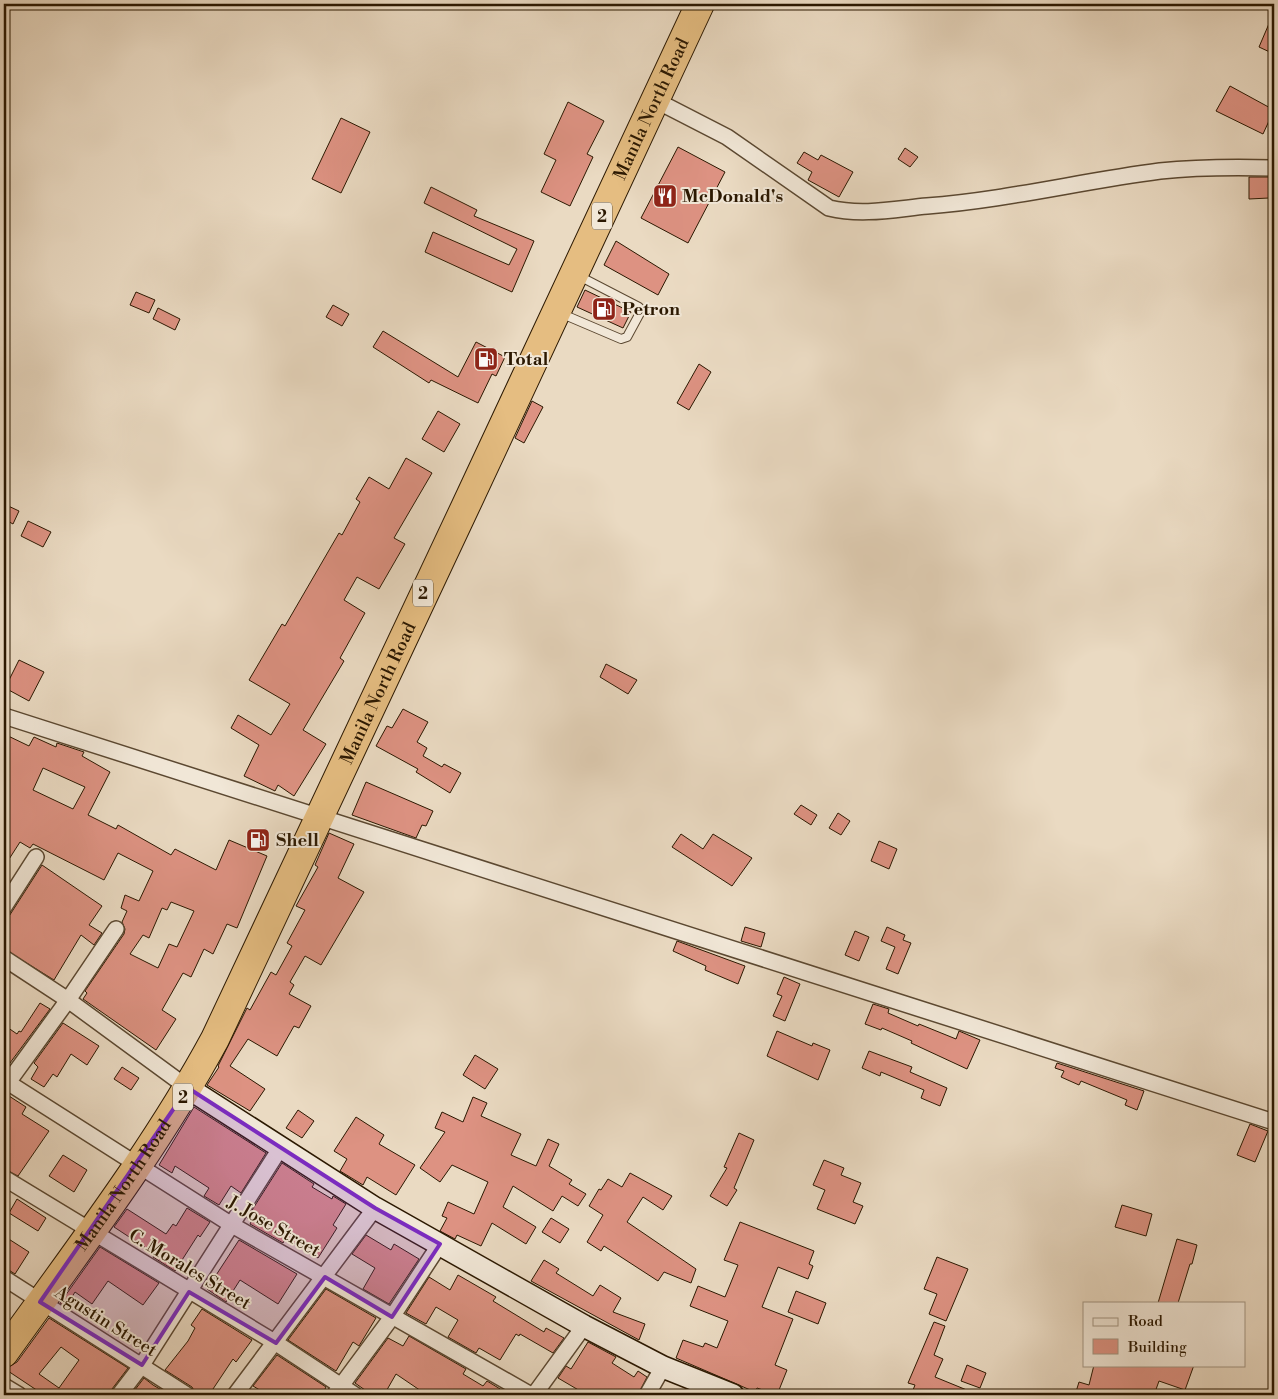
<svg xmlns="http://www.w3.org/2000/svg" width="1278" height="1399" viewBox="0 0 1278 1399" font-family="'Libre Bodoni',serif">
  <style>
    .building { fill: #dd9282; stroke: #2b1801; fill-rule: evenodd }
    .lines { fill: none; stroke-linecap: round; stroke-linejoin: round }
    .lane-casing { stroke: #5b4831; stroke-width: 10 }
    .street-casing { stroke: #5b4831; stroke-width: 18 }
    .secondary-casing { stroke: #2b1801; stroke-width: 24 }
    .highway-casing { stroke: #2b1801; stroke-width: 30 }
    .lane { stroke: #f1e7d7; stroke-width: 8 }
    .street { stroke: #f1e7d7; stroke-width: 15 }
    .secondary { stroke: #f1e7d7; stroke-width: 21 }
    .highway { stroke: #e5bd81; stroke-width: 28 }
    .marked { fill: #7b2cbf; fill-opacity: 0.2; stroke: #7b2cbf; stroke-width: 4; stroke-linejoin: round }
    .labels { text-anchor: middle; stroke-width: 4; stroke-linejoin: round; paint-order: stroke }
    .shield { fill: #f1e7d7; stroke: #665641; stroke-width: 1 }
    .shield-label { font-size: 16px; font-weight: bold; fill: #2b1801 }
    .street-label { font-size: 18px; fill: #2b1801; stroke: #f1e7d7 }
    .poi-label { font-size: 18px; font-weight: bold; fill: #2b1801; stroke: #f1e7d7; text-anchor: start }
  </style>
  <rect width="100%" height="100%" fill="#eadac2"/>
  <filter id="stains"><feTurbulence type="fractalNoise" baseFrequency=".004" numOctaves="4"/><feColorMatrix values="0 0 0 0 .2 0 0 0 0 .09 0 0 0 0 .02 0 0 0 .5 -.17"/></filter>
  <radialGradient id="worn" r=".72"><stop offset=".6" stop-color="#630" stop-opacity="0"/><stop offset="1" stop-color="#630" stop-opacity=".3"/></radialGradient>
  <g class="building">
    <polygon points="1274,12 1274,54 1259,47"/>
    <polygon points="1230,86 1274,110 1263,134 1216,111"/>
    <polygon points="568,102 604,121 587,154 593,157 570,206 541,192 556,160 544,154"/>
    <polygon points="341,118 370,132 341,193 312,179"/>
    <polygon points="678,147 725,172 688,243 641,218"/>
    <polygon points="905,148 918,157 910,167 898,159"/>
    <polygon points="804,152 818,160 821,155 853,172 839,197 808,180 812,172 797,163"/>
    <polygon points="1249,177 1269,177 1269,198 1249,199"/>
    <polygon points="431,187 477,210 474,216 534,241 512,292 425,252 433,232 509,265 517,249 424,203"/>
    <polygon points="616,241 669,274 658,295 604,265"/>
    <polygon points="585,290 631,312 623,328 577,307"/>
    <polygon points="136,292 155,300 149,313 130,305"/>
    <polygon points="333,305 349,314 342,326 326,317"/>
    <polygon points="158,308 180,319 175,330 153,319"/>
    <polygon points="383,331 458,377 476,342 505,357 496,376 492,374 478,403 431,380 429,383 373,347"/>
    <polygon points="699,364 711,372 689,410 677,403"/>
    <polygon points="532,401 543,407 524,443 515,438"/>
    <polygon points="438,411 460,424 444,452 422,439"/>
    <polygon points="406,458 432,473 394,538 405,544 379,589 357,577 344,600 365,613 340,658 344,661 303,730 326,744 294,796 278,785 275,791 244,776 259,745 231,728 238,715 271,735 290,704 249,680 282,624 285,626 339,533 342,535 360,502 356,499 369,477 389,489"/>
    <polygon points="4,504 19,511 13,524 4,519"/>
    <polygon points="28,521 51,532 43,547 21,536"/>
    <polygon points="19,660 44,672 29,701 5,688"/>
    <polygon points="606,664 637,680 628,694 600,677"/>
    <polygon points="403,709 428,722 417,742 427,748 423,756 442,767 444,764 461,773 450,793 416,772 418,769 376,746 387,726 392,728"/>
    <path d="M4 734 29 746 34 737 56 747 57 743 84 752 82 756 110 772 88 815 116 829 118 825 171 855 175 849 216 870 229 840 267 856 237 928 227 924 213 954 204 949 191 977 183 973 162 1010 176 1019 156 1050 83 999 87 993 85 991 124 934 125 929 122 922 127 911 121 908 125 895 139 901 153 871 118 853 104 880 33 844 30 848 20 842 4 867ZM43 768 85 787 73 809 33 790ZM171 902 194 911 177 947 169 944 158 968 130 954 143 935 149 938 162 908 167 910Z"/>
    <polygon points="366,782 433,811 426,826 422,825 416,838 352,815"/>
    <polygon points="801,805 817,815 811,825 794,814"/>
    <polygon points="838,813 850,821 841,835 829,828"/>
    <polygon points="329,833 354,844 338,878 364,892 321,965 305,956 290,982 294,985 289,994 311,1006 299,1028 294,1026 277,1056 248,1039 230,1066 265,1089 250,1111 207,1085 219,1067 218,1066 247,1008 250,1010 271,972 276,975 292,946 287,943 305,910 296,906 318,867 315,865"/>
    <polygon points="681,834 703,849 713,834 752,858 732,886 672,847"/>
    <polygon points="879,841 897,849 889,869 871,861"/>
    <polygon points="42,865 102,906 89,925 102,933 94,945 81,935 54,980 4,949 4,924"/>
    <polygon points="745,927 765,933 761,947 741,941"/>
    <polygon points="887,927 905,935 903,940 911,943 898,974 886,969 895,947 881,941"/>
    <polygon points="855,931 869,937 859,961 845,955"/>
    <polygon points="677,941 745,966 738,984 705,970 706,966 673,951"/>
    <polygon points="784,977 800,984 785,1021 773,1016 782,996 777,994"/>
    <polygon points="40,1003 50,1009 4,1071 4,1025 17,1034 19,1031 21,1032"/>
    <polygon points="873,1004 889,1009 888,1013 918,1026 919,1024 956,1039 959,1031 980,1040 967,1069 911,1043 912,1041 882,1028 881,1030 865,1024"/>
    <polygon points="63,1023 99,1046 87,1065 71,1054 57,1077 53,1074 44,1087 31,1079 38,1067 34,1063"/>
    <polygon points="777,1031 812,1046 813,1043 830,1050 818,1080 767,1056"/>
    <polygon points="869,1051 912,1067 910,1072 947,1088 940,1106 921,1098 924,1090 881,1072 880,1076 862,1068"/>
    <polygon points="475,1055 498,1069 485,1089 463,1075"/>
    <polygon points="1057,1063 1144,1091 1137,1110 1125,1105 1127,1100 1081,1081 1079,1085 1061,1077 1064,1071 1055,1068"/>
    <polygon points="122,1067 139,1078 131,1090 114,1079"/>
    <polygon points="9,1096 26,1107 22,1114 49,1131 18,1176 4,1169 4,1097"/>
    <polygon points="473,1097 487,1103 481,1116 521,1134 511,1155 536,1166 548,1139 559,1144 549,1166 572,1180 569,1184 586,1194 578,1206 562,1196 553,1211 513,1186 503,1207 536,1227 526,1244 492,1223 481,1246 457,1235 455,1239 440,1231 447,1218 442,1216 448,1202 474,1214 488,1182 452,1165 440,1182 420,1168 445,1132 435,1128 442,1112 463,1122"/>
    <polygon points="194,1107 266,1153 241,1193 231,1186 219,1205 204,1196 209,1188 175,1166 172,1173 159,1165"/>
    <polygon points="298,1110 314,1121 302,1138 286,1128"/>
    <polygon points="356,1117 384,1135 379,1144 415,1165 396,1195 367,1177 363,1185 340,1171 347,1159 334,1151"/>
    <polygon points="1250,1124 1268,1131 1255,1162 1237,1155"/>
    <polygon points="739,1133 754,1140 734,1188 737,1190 727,1206 710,1196 727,1168 724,1167"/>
    <polygon points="63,1155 87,1170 74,1192 49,1176"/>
    <polygon points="824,1160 844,1168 841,1175 861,1183 853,1202 863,1206 855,1224 817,1209 825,1190 813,1185"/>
    <polygon points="282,1163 314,1184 312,1187 332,1199 333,1196 346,1204 333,1225 337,1228 318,1258 286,1238 283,1243 250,1224 252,1220 247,1218"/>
    <polygon points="630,1173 672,1196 663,1210 643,1197 627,1222 696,1269 691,1283 664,1272 658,1281 604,1246 601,1251 587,1242 603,1215 589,1206 599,1189 601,1190 608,1179 622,1187"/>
    <polygon points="17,1199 46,1218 38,1231 9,1213"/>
    <polygon points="1122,1205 1152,1214 1146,1236 1115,1227"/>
    <polygon points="187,1208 210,1222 200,1237 198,1235 175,1271 153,1257 155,1254 114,1227 127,1209 166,1234 173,1224 176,1226"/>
    <polygon points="551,1218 569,1229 560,1243 542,1232"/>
    <polygon points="740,1222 814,1251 809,1264 813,1266 808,1279 778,1267 762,1307 793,1319 775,1365 787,1370 777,1395 757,1388 755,1392 676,1358 683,1340 703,1347 705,1343 717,1348 728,1321 690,1306 698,1286 725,1297 738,1265 724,1260"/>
    <polygon points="366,1235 391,1250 394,1244 419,1259 389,1304 363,1289 375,1268 352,1254"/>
    <polygon points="4,1236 29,1252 15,1274 4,1267"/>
    <polygon points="1177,1239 1197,1245 1192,1264 1190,1264 1178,1303 1158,1303"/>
    <polygon points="239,1240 297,1274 278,1304 240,1280 226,1302 207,1289"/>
    <polygon points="100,1247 159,1283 143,1305 108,1281 92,1304 75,1292 66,1307 60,1303"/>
    <polygon points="937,1257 968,1269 946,1321 929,1314 937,1294 924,1289"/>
    <polygon points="544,1260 559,1269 556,1273 593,1296 600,1285 621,1298 613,1312 645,1324 639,1340 531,1281"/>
    <polygon points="458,1275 496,1297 493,1301 544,1332 546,1328 564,1338 553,1353 520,1334 519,1336 516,1334 500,1360 479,1348 476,1353 448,1337 458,1320 436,1307 426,1324 406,1313 429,1277 450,1290"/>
    <polygon points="326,1289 376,1318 359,1346 353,1342 336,1371 288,1340"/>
    <polygon points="796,1291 826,1303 818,1324 788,1312"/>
    <polygon points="202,1309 252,1340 236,1362 233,1359 209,1395 196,1395 192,1387 165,1370 188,1341 195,1328 191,1325"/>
    <path d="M49 1318 128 1368 112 1389 110 1395H44L5 1369 17 1362ZM61 1347 79 1360 59 1388 39 1374Z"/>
    <polygon points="934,1322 945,1326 934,1355 943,1359 935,1377 979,1395 911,1395 915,1385 908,1383"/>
    <polygon points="409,1336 466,1369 463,1374 483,1386 487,1381 510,1395 427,1395 396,1374 384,1395 372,1395 355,1383 388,1338 403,1346"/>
    <polygon points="588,1342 616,1357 612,1363 634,1377 638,1371 647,1377 638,1395 587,1395 558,1378 566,1366 571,1369"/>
    <polygon points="277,1355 326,1387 322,1395 268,1395 253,1386"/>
    <polygon points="967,1365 986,1373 980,1388 961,1381"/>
    <polygon points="1094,1365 1194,1365 1185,1390 1159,1381 1154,1395 1075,1395 1079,1382 1089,1385"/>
    <polygon points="144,1378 153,1385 170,1395 131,1395"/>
  </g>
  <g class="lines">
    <defs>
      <polyline id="lane" points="560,313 621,339 627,337 640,313 639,307 579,276"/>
      <g id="street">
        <path d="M655 100 727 137 829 208C862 216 895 209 927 206 1006 200 1082 181 1160 171 1198 167 1236 167 1274 168"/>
        <polyline points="4,716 1274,1122"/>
        <polyline points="4,907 36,857"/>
        <polyline points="4,958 68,1000 188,1088"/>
        <polyline points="4,1080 232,1225 531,1395"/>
        <polyline points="4,1088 68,1000 116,929"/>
        <polyline points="4,1178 276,1343 355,1395"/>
        <polyline points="4,1278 187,1395"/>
        <polyline points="4,1386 19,1395"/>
        <polyline points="335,1394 392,1317 440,1244"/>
        <polyline points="119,1395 142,1365 281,1147"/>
        <polyline points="235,1395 375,1208"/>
        <polyline points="534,1395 584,1326"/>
        <polyline points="647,1395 663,1367"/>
      </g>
      <polyline id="secondary" points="188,1088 375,1208 584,1326 663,1367 733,1395"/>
      <g id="highway">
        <path id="s1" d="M4 1353C77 1251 155 1150 215 1039 378 695 539 349 700 4"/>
      </g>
    </defs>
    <use href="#lane" class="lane-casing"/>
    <use href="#street" class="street-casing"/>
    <use href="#secondary" class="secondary-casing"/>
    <use href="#highway" class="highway-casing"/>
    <use href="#lane" class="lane"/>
    <use href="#street" class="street"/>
    <use href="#secondary" class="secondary"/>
    <use href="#highway" class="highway"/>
  </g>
  <path class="marked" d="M188 1088 375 1208 440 1244 392 1317 325 1277 276 1343 189 1292 142 1365 40 1302Z"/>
  <defs>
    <symbol id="restaurant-square" viewBox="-11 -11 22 22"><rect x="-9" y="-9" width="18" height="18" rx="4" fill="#8f2418" stroke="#f1e7d7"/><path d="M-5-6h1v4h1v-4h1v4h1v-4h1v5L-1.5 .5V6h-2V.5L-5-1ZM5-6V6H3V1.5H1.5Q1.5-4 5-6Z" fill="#fff"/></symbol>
    <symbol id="fuel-square" viewBox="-11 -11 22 22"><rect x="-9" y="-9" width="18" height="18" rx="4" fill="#8f2418" stroke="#f1e7d7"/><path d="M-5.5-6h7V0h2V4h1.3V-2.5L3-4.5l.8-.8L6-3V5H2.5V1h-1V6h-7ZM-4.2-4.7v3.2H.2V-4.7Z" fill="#fff"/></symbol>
  </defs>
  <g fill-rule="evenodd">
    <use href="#restaurant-square" x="651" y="182" width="28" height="28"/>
    <use href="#fuel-square" x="590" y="295" width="28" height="28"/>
    <use href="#fuel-square" x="472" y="345" width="28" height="28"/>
    <use href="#fuel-square" x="244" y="826" width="28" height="28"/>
  </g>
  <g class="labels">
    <g class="shield">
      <rect x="592" y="202.5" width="20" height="27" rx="4"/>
      <rect x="413" y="579.5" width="20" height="27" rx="4"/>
      <rect x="173" y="1083.5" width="20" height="27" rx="4"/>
    </g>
    <g class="shield-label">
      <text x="602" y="222">2</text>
      <text x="423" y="599">2</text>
      <text x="183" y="1103">2</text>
    </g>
    <g class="street-label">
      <text dy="6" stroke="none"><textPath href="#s1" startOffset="1406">Manila North Road</textPath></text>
      <text dy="6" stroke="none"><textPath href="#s1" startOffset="761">Manila North Road</textPath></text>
      <text dy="6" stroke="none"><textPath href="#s1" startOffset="206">Manila North Road</textPath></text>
      <text transform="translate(274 1226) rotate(30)" y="6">J. Jose Street</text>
      <text transform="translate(190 1269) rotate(31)" y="6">C. Morales Street</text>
      <text transform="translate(106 1321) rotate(32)" y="6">Agustin Street</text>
    </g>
    <g class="poi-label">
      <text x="682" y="202">McDonald's</text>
      <text x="622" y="315">Petron</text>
      <text x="504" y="365">Total</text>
      <text x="276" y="846">Shell</text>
    </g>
  </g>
  <rect width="1278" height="1399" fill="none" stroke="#eadac2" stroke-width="20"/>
  <rect x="5" y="5" width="1268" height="1389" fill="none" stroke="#2b1801" stroke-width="2.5"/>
  <rect x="10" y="10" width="1258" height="1379" fill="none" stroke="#2b1801"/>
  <rect x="1083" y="1302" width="162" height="65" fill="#f1e7d7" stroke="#a29481"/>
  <rect x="1093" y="1318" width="25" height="8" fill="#f1e7d7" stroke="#a29481"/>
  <text x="1128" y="1326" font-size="15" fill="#2b1801">Road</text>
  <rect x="1093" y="1339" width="25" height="15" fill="#dd9282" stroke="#a29481"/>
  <text x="1128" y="1352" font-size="15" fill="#2b1801">Building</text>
  <rect width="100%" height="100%" filter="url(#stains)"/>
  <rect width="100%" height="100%" fill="url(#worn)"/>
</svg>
